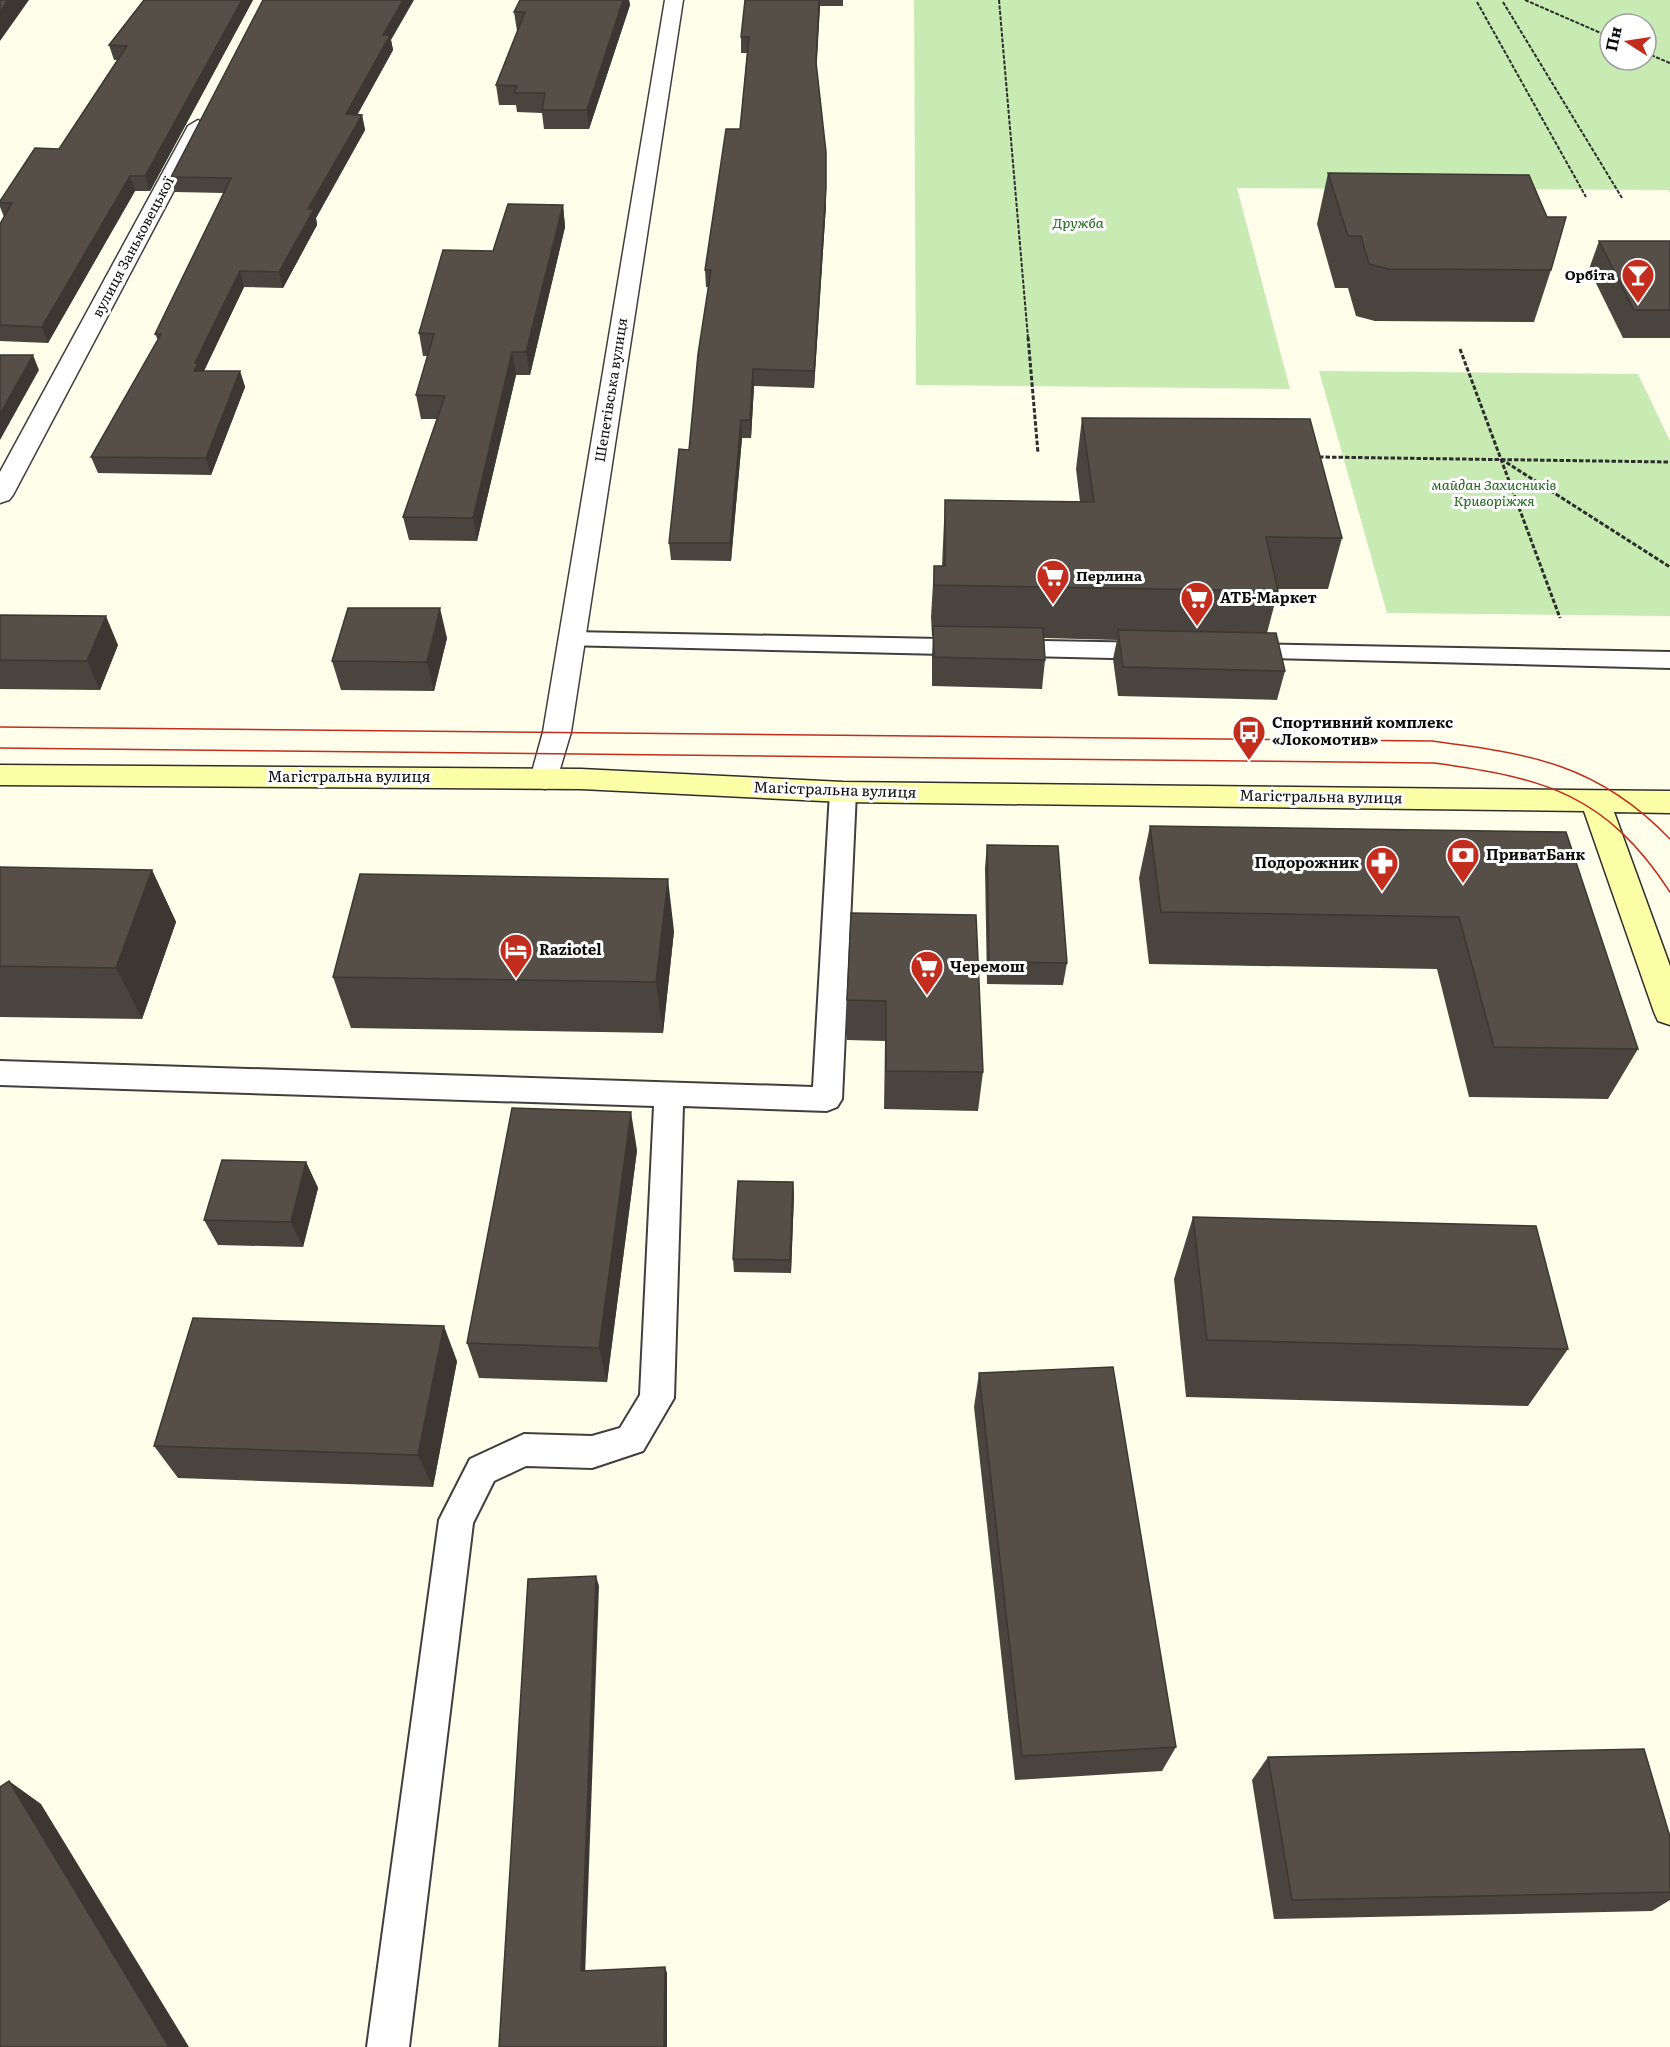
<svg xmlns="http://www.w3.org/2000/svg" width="1670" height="2047" viewBox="0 0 1670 2047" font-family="Literata,serif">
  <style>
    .green { fill: #c8ebb3; fill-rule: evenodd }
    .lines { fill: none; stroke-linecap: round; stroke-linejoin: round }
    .service-casing { stroke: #3f3f3f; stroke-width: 4 }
    .minor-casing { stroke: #3f3f3f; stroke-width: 3 }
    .secondary-casing { stroke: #2e2e2e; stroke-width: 3 }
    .path-far1 { stroke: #2e2e2e; stroke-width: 2; stroke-dasharray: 4 1.5; stroke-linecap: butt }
    .path { stroke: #2e2e2e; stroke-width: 3; stroke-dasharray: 4.5 2; stroke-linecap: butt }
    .service { fill: #fff; fill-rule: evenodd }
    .minor { fill: #fff; fill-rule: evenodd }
    .secondary { fill: #fcffa6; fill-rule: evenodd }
    .tram { stroke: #c32d1d; stroke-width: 1.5 }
    .wall { fill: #49443e }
    .shaded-wall { fill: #3c3732 }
    .building { fill: #554f48; stroke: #3c3732; stroke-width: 1.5 }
    .labels { text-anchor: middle; stroke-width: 6; stroke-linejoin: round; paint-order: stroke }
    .far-park-label { font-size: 14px; font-style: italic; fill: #1e6719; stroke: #fff }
    .far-street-label { font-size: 14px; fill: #0c0c0c; stroke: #fff }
    .far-poi-label { font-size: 14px; font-weight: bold; fill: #0c0c0c; stroke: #fff; text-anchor: end }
    .poi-label { font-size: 15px; font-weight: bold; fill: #0c0c0c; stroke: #fff; text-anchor: start }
    .street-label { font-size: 15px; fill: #0c0c0c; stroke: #fff }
  </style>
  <rect width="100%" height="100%" fill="#fffeeb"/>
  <g class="green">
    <path d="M914 0H1670V193L1668 190 1237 188 1290 389 916 385ZM1610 24H1646V60H1610Z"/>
    <polygon points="1319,371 1638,374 1670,441 1670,616 1387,613"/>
  </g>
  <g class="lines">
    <defs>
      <g id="service">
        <polygon points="571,632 1154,643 1162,646 1166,651 1162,656 1154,659 563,645 559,640 563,635"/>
        <polygon points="1242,644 1670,652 1670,668 1234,657 1230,652 1234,647"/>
        <polygon points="843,783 852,786 856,792 842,1099 837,1107 827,1111 683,1106 674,1398 643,1451 592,1468 526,1466 494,1481 473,1523 409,2047 367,2047 439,1520 470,1459 524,1434 592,1436 620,1428 640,1395 654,1106 0,1085 0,1061 813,1087 830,792 834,786"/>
      </g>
      <g id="minor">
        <polygon points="665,0 683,0 571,732 555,786 545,789 535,786 530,779 543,732"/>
        <polygon points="198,120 208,126 13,495 9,500 0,503 0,472 188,126"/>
      </g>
      <polygon id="secondary" points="0,765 581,769 843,782 1670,791 1670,813 1614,812 1670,966 1670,1025 1658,1021 1654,1012 1584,811 843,802 581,789 0,785"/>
    </defs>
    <use href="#service" class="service-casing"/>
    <use href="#minor" class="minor-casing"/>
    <use href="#secondary" class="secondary-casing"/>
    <g class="path-far1">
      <polyline points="999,0 1028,338"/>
      <polyline points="1525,0 1610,37"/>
      <polyline points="1477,2 1586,197"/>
      <polyline points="1503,2 1622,198"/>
      <polyline points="1646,53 1670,63"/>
    </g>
    <g class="path">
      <polyline points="1028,337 1038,453"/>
      <polyline points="1460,349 1560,618"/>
      <polyline points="1319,457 1670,462"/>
      <polyline points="1501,459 1670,567"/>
    </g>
    <use href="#service" class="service"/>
    <use href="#minor" class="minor"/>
    <use href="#secondary" class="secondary"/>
    <g class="tram">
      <path d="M0 727 1432 741C1531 754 1598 764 1670 839"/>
      <path d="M0 748 1434 763C1545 778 1606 794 1670 892"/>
    </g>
  </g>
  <g class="wall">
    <polygon points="144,0 253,0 150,191 135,191 48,343 0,341 0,224 4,217 0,207 0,201 59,149 117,60 114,60 109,45"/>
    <polygon points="520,0 629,0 630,5 589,129 544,129 542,113 517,112 516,105 499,105 496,85 518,31 517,31 514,12"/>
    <polygon points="745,0 843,0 843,6 820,6 816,68 826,205 814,388 754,386 751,438 742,438 731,561 671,560 669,543 689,450 708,287 706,287 705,270 740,129 747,53 741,53 741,37"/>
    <polygon points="391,40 393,50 357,115 362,115 365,130 316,218 317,225 283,288 244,287 204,371 240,371 245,387 211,475 98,473 91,457 158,340 155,334 224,193 175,192 171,177"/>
    <polygon points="1328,173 1551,270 1534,322 1375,321 1356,316 1348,288 1335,288 1317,224"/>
    <polygon points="563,205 565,227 530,375 516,375 477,541 409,540 403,517 437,419 421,419 416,395 427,356 423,356 419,333 493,251"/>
    <polygon points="1599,241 1670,241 1670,338 1623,338 1589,269"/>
    <polygon points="1082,418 1342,538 1328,589 1277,589 1278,591 1267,633 1285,671 1277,700 1118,696 1113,659 1117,640 1044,638 1045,660 1042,689 932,686 932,655 933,636 932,636 931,617 934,566 942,566 945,500 1080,502 1076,469"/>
    <polygon points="0,615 118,645 100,690 0,689"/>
    <polygon points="447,638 434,691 341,690 332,661"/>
    <polygon points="1150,826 1566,832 1638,1049 1608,1099 1469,1097 1437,969 1149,964 1139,878"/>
    <polygon points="987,845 1067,963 1063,985 987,984 985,868"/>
    <polygon points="0,867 152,870 176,922 142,1019 0,1017"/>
    <polygon points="851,913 983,1072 978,1111 884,1109 885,1041 847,1040 847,1000"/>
    <polygon points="674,931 663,1033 351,1028 333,977"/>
    <polygon points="637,1150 607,1382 479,1378 467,1343"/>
    <polygon points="306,1162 318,1188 303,1247 218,1245 204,1220"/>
    <polygon points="793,1182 794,1195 791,1273 734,1272 733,1259"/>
    <polygon points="1193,1217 1568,1349 1528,1406 1186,1397 1174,1279"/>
    <polygon points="457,1361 433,1487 178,1478 154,1446"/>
    <polygon points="979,1373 1176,1747 1162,1771 1015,1780 974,1407"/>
    <polygon points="1268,1757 1670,1837 1670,1900 1652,1911 1274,1919 1252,1780"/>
  </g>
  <g class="shaded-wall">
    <polygon points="8,0 29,0 0,41 0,12"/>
    <polygon points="242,0 253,0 150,191 145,176"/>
    <polygon points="403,0 414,0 391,40 393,50 349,130 346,114 383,35"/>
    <polygon points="623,0 629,0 630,5 589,129 587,110"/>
    <polygon points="819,0 820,6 816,78 816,62"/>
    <polygon points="362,115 365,130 316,218 317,225 283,288 279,272 308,209"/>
    <polygon points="130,176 135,191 48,343 42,327"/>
    <polygon points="826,188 826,205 814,388 814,371"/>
    <polygon points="563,205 565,227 530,375 526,352"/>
    <polygon points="240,271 244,287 202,375 194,371 195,363"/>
    <polygon points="512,352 516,375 477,541 473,518"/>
    <polygon points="33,355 39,370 0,440 0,414"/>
    <polygon points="753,369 754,386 751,438 750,420"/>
    <polygon points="240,371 245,387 211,475 206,458"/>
    <polygon points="741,420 742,438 731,561 730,543"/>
    <polygon points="440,608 447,638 434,691 427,662"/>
    <polygon points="106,616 118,645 100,690 87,661"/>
    <polygon points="152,870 176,922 142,1019 116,968"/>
    <polygon points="668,879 674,931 663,1033 656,982"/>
    <polygon points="631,1112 637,1150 607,1382 599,1348"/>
    <polygon points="306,1162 318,1188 303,1247 291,1222"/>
    <polygon points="793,1182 794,1195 791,1273 790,1260"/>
    <polygon points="444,1326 457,1361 433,1487 418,1455"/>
    <polygon points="596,1576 599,1586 585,1977 581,1971"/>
    <polygon points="9,1781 41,1804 189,2047 169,2047"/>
    <polygon points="665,1967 667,1973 667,2047 664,2047"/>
  </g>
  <g class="building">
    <polygon points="0,0 8,0 0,12"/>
    <polygon points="144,0 242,0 145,176 130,176 42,327 0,325 0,224 12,203 0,203 0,201 35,148 59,149 127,46 109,45"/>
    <polygon points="263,0 403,0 383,35 390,35 346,114 362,115 308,209 314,209 279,272 240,271 195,363 198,363 194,371 240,371 206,458 91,457 161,334 155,334 231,178 171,177"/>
    <polygon points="520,0 623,0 587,110 542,110 545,93 514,93 517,86 496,85 525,12 514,12"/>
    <polygon points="745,0 819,0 816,62 826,152 826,188 814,371 753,369 750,420 741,420 730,543 669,543 679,449 689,450 698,354 711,270 705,270 726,129 740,129 749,37 741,37"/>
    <polygon points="1328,173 1529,175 1547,217 1566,217 1551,270 1389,269 1369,264 1361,236 1348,236"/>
    <polygon points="508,204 563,205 526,352 512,352 473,518 403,517 445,396 416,395 434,334 419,333 443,250 493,251"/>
    <polygon points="1599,241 1670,241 1670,310 1634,310"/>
    <polygon points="0,355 33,355 0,414"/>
    <polygon points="1082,418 1310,419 1342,538 1266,537 1278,591 934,585 934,566 945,566 945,500 1094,502"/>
    <polygon points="348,608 440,608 427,662 332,661"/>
    <polygon points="0,615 106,616 87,661 0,660"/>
    <polygon points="933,626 1043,628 1045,660 934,657"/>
    <polygon points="1118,630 1276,633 1285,671 1123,667"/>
    <polygon points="1150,826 1566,832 1638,1049 1494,1047 1459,917 1161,912"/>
    <polygon points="987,845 1058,846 1067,963 989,962"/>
    <polygon points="0,867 152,870 116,968 0,966"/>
    <polygon points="360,874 668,879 656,982 333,977"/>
    <polygon points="851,913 976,915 983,1072 886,1071 886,1001 847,1000"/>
    <polygon points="512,1108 631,1112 599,1348 467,1343"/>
    <polygon points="222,1160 306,1162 291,1222 204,1220"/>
    <polygon points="738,1181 793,1182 790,1260 733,1259"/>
    <polygon points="1193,1217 1536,1226 1568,1349 1207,1340"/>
    <polygon points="193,1318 444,1326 418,1455 154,1446"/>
    <polygon points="1113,1367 1176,1747 1022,1756 979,1373"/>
    <polygon points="596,1576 581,1971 665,1967 664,2047 499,2047 528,1579"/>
    <polygon points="1644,1749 1670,1837 1670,1892 1292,1900 1268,1757"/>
    <polygon points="9,1781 169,2047 0,2047 0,1787"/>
  </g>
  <defs>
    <symbol id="bar-pin" viewBox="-11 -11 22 30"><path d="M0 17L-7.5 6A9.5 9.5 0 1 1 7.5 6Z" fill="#c32d1d" stroke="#fff"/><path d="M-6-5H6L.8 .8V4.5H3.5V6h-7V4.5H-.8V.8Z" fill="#fff"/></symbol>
    <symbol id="supermarket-pin" viewBox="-11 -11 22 30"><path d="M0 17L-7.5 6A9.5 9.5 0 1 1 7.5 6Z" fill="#c32d1d" stroke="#fff"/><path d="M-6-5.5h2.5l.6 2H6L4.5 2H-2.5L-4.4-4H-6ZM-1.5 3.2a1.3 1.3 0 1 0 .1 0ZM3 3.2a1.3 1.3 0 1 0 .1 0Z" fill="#fff"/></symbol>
    <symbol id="bus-pin" viewBox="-11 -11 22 30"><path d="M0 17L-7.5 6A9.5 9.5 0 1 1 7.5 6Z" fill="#c32d1d" stroke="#fff"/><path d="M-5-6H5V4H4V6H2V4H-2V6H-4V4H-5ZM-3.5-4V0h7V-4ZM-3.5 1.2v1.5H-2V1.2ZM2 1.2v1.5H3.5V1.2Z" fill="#fff"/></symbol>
    <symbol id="bank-pin" viewBox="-11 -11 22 30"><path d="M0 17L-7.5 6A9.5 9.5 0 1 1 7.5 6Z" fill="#c32d1d" stroke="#fff"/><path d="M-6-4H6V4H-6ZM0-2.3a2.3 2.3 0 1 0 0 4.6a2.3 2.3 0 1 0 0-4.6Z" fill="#fff"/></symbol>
    <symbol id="pharmacy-pin" viewBox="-11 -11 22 30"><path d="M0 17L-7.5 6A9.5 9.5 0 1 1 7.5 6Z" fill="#c32d1d" stroke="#fff"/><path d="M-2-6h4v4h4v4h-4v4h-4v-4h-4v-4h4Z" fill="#fff"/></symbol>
    <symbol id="hotel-pin" viewBox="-11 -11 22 30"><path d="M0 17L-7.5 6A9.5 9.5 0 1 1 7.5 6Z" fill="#c32d1d" stroke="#fff"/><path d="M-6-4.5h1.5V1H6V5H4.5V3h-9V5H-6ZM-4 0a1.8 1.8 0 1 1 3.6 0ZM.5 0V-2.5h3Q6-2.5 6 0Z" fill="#fff"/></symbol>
  </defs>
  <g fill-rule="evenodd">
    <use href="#bar-pin" x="1619" y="256" width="38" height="52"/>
    <use href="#supermarket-pin" x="1034" y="557" width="38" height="52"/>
    <use href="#supermarket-pin" x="1178" y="579" width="38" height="52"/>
    <use href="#bus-pin" x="1230" y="713" width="38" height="52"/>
    <use href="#bank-pin" x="1444" y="836" width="38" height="52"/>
    <use href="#pharmacy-pin" x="1363" y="844" width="38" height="52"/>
    <use href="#hotel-pin" x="497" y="931" width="38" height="52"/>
    <use href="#supermarket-pin" x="908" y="948" width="38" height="52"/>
  </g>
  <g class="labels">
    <g class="far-park-label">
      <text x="1078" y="228">Дружба</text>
      <text x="1494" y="490">майдан Захисників<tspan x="1494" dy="16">Криворіжжя</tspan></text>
    </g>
    <g class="far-street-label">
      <text transform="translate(133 247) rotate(-62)" y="5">вулиця Заньковецької</text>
      <text transform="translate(611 390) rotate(-81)" y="5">Шепетівська вулиця</text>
    </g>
    <g class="far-poi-label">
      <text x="1615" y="280">Орбіта</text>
      <text x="1076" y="581" text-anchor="start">Перлина</text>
    </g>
    <g class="poi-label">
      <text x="1220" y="603">АТБ-Маркет</text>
      <text x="1272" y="728">Спортивний комплекс<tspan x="1272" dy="17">«Локомотив»</tspan></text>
      <text x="1486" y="860">ПриватБанк</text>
      <text x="1359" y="868" text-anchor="end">Подорожник</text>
      <text x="539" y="955">Raziotel</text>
      <text x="950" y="972">Черемош</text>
    </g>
    <g class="street-label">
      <text x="349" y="782">Магістральна вулиця</text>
      <text transform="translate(835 790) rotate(2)" y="5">Магістральна вулиця</text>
      <text transform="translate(1321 797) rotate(1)" y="5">Магістральна вулиця</text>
    </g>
  </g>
  <g transform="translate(1628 42) rotate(282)"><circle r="28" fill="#ffffff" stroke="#9e9e9e" stroke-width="1.5"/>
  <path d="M0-4.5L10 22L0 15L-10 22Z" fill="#c32d1d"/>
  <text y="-9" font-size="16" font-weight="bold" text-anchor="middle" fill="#0c0c0c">Пн</text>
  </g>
</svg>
